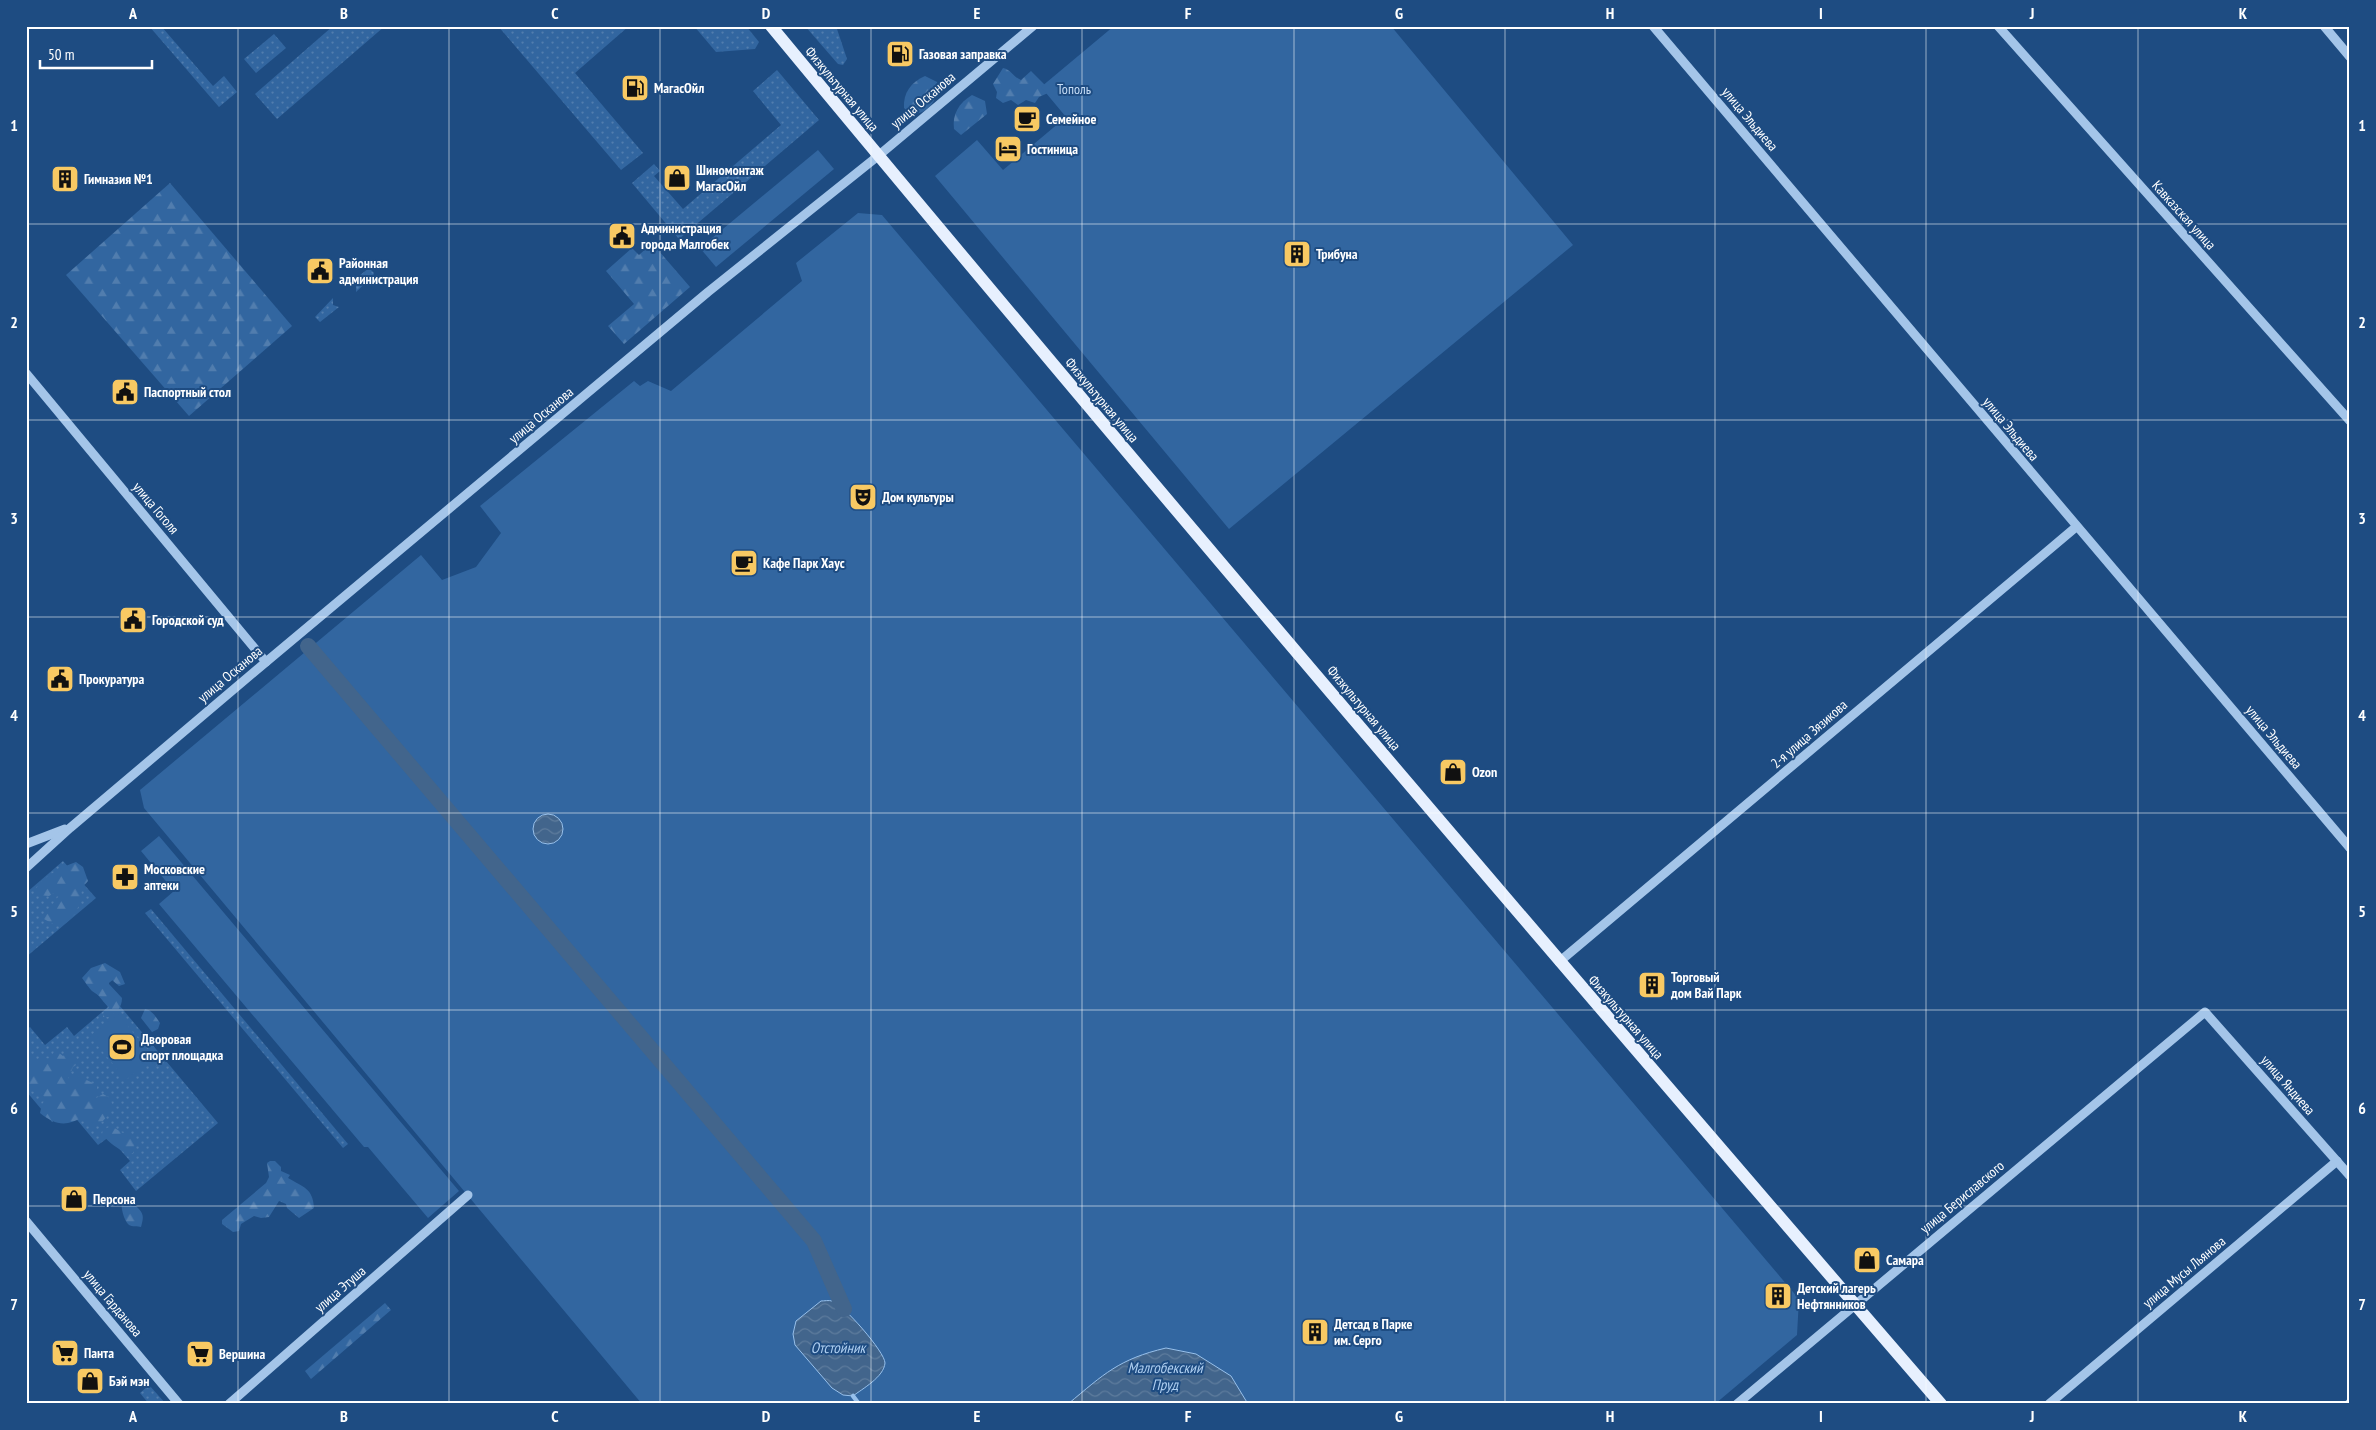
<svg xmlns="http://www.w3.org/2000/svg" width="2376" height="1430" viewBox="0 0 2376 1430" font-family="'PT Sans Narrow',sans-serif">
  <style>
    .grass { fill: url(#grass-dots) }
    .forest { fill: url(#forest-firs) }
    .park { fill: #3266a0 }
    .water { fill: url(#water-waves); stroke: #97c0eb }
    .lines { fill: none; stroke-linecap: round; stroke-linejoin: round }
    .stream { stroke: #97c0eb; stroke-width: 4.5 }
    .canal { stroke: #42658c; stroke-width: 16 }
    .minor { stroke: #a4c5e9; stroke-width: 9 }
    .major { stroke: #e7f0fe; stroke-width: 12 }
    .grid { fill: none; stroke: #fff; stroke-width: 1; stroke-opacity: 0.55 }
    .labels { text-anchor: middle; stroke-width: 4; stroke-linejoin: round; paint-order: stroke }
    .poi-label { font-size: 14px; font-weight: bold; fill: #fff; stroke: #1e4c82; text-anchor: start }
    .street-label { font-size: 14px; fill: #fff; stroke: #1e4c82 }
    .park-label { font-size: 14px; fill: #c8def7; stroke: #1e4c82 }
    .water-label { font-size: 15px; font-style: italic; fill: #afcff1; stroke: #1e4c82 }
    .neatline { fill: none; stroke: #fff; stroke-width: 2 }
    .grid-label { font-size: 16px; text-anchor: middle; font-weight: bold; fill: #fff }
  </style>
  <defs>
    <pattern id="grass-dots" width="8" height="8" patternUnits="userSpaceOnUse" patternTransform="scale(1.25)"><rect width="8" height="8" fill="#3266a0"/><path d="M2 2h.1M6 6h.1" fill="none" stroke="#517dae" stroke-width="1.8" stroke-linecap="round"/></pattern>
    <pattern id="forest-firs" width="22" height="20" patternUnits="userSpaceOnUse" patternTransform="scale(1.25)"><rect width="22" height="20" fill="#3266a0"/><path d="M5 1l3.5 6h-7zM16 11l3.5 6h-7z" fill="#517dae"/></pattern>
    <pattern id="water-waves" width="16" height="10" patternUnits="userSpaceOnUse" patternTransform="scale(1.25)"><rect width="16" height="10" fill="#42658c"/><path d="M0 5q4-4 8 0t8 0" fill="none" stroke="#5e7c9d"/></pattern>
  </defs>
  <rect width="100%" height="100%" fill="#1e4c82"/>
  <g class="grass">
    <polygon points="149,26 161,26 213,86 224,76 237,92 219,107"/>
    <polygon points="333,26 385,26 277,119 255,94"/>
    <polygon points="498,26 629,26 575,73 643,153 621,170"/>
    <polygon points="694,26 746,26 759,42 755,49 716,52"/>
    <polygon points="805,26 836,26 847,59 843,65 838,64"/>
    <polygon points="274,34 286,48 256,73 244,59"/>
    <polygon points="777,70 819,120 679,239 632,183 654,164 660,171 654,176 683,209 781,125 753,91"/>
    <polygon points="369,268 374,273 373,276 356,292 356,285 349,284"/>
    <polygon points="333,298 333,305 339,307 320,322 315,317"/>
    <polygon points="63,861 96,898 26,957 26,893"/>
    <polygon points="151,909 348,1144 343,1148 145,913"/>
    <polygon points="115,978 104,987 218,1123 136,1191 120,1170 130,1161 109,1137 98,1145 68,1109 52,1122 26,1091 26,1030 30,1027 45,1045 67,1027 74,1036 108,1007 86,981"/>
    <polygon points="149,1385 166,1404 149,1404 140,1393"/>
  </g>
  <g class="forest">
    <path d="M1003 68C1012 70 1013 77 1021 80L1031 71 1046 86 1048 93 1039 97 1035 103 1026 100 1018 105 1011 100 1003 103 996 98 997 92 993 84Z"/>
    <path d="M925 76 937 82C940 98 928 115 911 114L904 108C903 93 911 82 925 76Z"/>
    <path d="M972 95 985 101 987 114 961 135 954 129C952 114 959 103 972 95Z"/>
    <polygon points="170,183 292,326 189,416 66,275"/>
    <polygon points="652,243 690,287 624,344 608,326 634,304 606,271 632,248 639,255"/>
    <path d="M76 862 83 867 88 881 82 888 80 903 75 914 66 923 57 926 42 918 61 893 59 890 49 896 38 895 35 890C44 875 60 868 76 862Z"/>
    <path d="M105 963 120 972 125 984 119 986 112 980 109 981V984L122 998C122 1008 116 1013 108 1017H103L104 1012 110 1008C106 998 100 997 92 991 89 988 85 982 82 978L91 968Z"/>
    <path d="M145 1009C152 1010 156 1017 160 1023L158 1029 152 1032 141 1018Z"/>
    <path d="M147 1039C154 1046 159 1052 159 1063L155 1067H150L148 1064 155 1056 144 1043Z"/>
    <path d="M55 1050 63 1056 68 1052 75 1055 79 1063 73 1067 68 1079 74 1074 97 1085V1092L91 1101 103 1094 110 1098 112 1104C109 1116 101 1129 87 1124L83 1117C66 1127 55 1125 40 1113L42 1104 46 1099 41 1093 26 1090V1059L36 1060 41 1057 50 1059Z"/>
    <path d="M111 1126 123 1133 127 1132 135 1143 133 1153 128 1154C118 1149 109 1143 102 1134L103 1130Z"/>
    <path d="M270 1161H275L281 1167V1171L290 1175 288 1178C303 1187 313 1188 314 1208L299 1218 287 1208 286 1204 279 1201 269 1217 261 1218 254 1216 241 1224 239 1231 233 1232 222 1224V1220L266 1183 269 1177 267 1163Z"/>
    <path d="M122 1200 130 1201 133 1206H136C144 1214 144 1216 141 1227 138 1226 132 1227 129 1225 124 1221 120 1206 122 1200Z"/>
    <polygon points="385,1303 391,1310 311,1379 305,1371"/>
  </g>
  <g class="park">
    <polygon points="1114,26 1391,26 1573,245 1229,529 935,176 977,140 1003,170 1066,117 1041,87"/>
    <polygon points="818,150 834,169 716,267 700,248"/>
    <polygon points="858,213 882,215 1799,1299 1797,1335 1715,1404 642,1404 144,808 140,790 421,555 442,580 476,567 501,533 480,506 634,381 640,386 648,381 671,391 802,281 796,263"/>
    <polygon points="159,836 459,1191 428,1218 368,1147 364,1147 159,904 174,891 141,851"/>
    <polygon points="118,1014 153,1057 126,1080 90,1036"/>
  </g>
  <g class="water">
    <circle cx="548" cy="829" r="15"/>
    <path d="M821 1301C824 1301 829 1300 832 1301 843 1304 885 1352 885 1363 884 1377 862 1389 853 1396L843 1395 832 1388 795 1345 793 1334 796 1321Z"/>
    <path d="M1166 1348 1196 1354 1231 1376 1248 1404H1068C1104 1374 1119 1359 1166 1348Z"/>
  </g>
  <g class="lines">
    <polyline class="stream" points="853,1396 859,1404"/>
    <polyline class="canal" points="308,646 814,1241 844,1309"/>
    <g class="minor">
      <polyline points="1653,26 2350,848"/>
      <polyline points="1998,26 2350,421"/>
      <polyline points="2324,26 2350,57"/>
      <polyline points="26,373 266,662"/>
      <polyline points="26,844 65,829"/>
      <polyline points="26,868 70,828 266,662 708,292 878,156 1033,26"/>
      <polyline points="1559,962 2076,527"/>
      <polyline points="26,1221 179,1404"/>
      <polyline points="229,1404 468,1195"/>
      <polyline points="1737,1404 2205,1012 2350,1176"/>
      <polyline points="2049,1404 2337,1161"/>
      <polyline points="2349,1404 2350,1403"/>
    </g>
    <path class="major" d="M771 26C1155 490 1547 948 1941 1404"/>
  </g>
  <path class="grid" d="M238 26V1404M449 26V1404M660 26V1404M871 26V1404M1082 26V1404M1294 26V1404M1505 26V1404M1715 26V1404M1926 26V1404M2138 26V1404M26 224H2350M26 420H2350M26 617H2350M26 813H2350M26 1010H2350M26 1206H2350"/>
  <defs>
    <symbol id="fuel-square" viewBox="-11 -11 22 22"><rect x="-9" y="-9" width="18" height="18" rx="4" fill="#f8c963" stroke="#1e4c82"/><path d="M-5.5-6h7V0h2V4h1.3V-2.5L3-4.5l.8-.8L6-3V5H2.5V1h-1V6h-7ZM-4.2-4.7v3.2H.2V-4.7Z" fill="#111"/></symbol>
    <symbol id="cafe-square" viewBox="-11 -11 22 22"><rect x="-9" y="-9" width="18" height="18" rx="4" fill="#f8c963" stroke="#1e4c82"/><path d="M-5.5-4.5H6V0H3Q3 3.5 0 3.5H-2.5Q-5.5 3.5-5.5 0ZM3-3.2v2h1.7v-2ZM-6 4.5H4V6H-6Z" fill="#111"/></symbol>
    <symbol id="hotel-square" viewBox="-11 -11 22 22"><rect x="-9" y="-9" width="18" height="18" rx="4" fill="#f8c963" stroke="#1e4c82"/><path d="M-6-4.5h1.5V1H6V5H4.5V3h-9V5H-6ZM-4 0a1.8 1.8 0 1 1 3.6 0ZM.5 0V-2.5h3Q6-2.5 6 0Z" fill="#111"/></symbol>
    <symbol id="shop-square" viewBox="-11 -11 22 22"><rect x="-9" y="-9" width="18" height="18" rx="4" fill="#f8c963" stroke="#1e4c82"/><path d="M-5-2.5h2.3a2.7 3.5 0 0 1 5.4 0H5L5.5 6h-11ZM-1.5-2.5h3a1.5 2.3 0 0 0-3 0Z" fill="#111"/></symbol>
    <symbol id="building-square" viewBox="-11 -11 22 22"><rect x="-9" y="-9" width="18" height="18" rx="4" fill="#f8c963" stroke="#1e4c82"/><path d="M-4-6H4V6H1V3H-1V6H-4ZM-2.5-4.3h1.7v1.8h-1.7ZM.8-4.3h1.7v1.8H.8ZM-2.5-1h1.7V.8h-1.7ZM.8-1h1.7V.8H.8Z" fill="#111"/></symbol>
    <symbol id="civic-square" viewBox="-11 -11 22 22"><rect x="-9" y="-9" width="18" height="18" rx="4" fill="#f8c963" stroke="#1e4c82"/><path d="M-.6-6.5H3V-4.5H.6V-3L4-1V1h2V6H-6V1h2V-1L-.6-3ZM-1.2 2.5V6h2.4V2.5Z" fill="#111"/></symbol>
    <symbol id="theatre-square" viewBox="-11 -11 22 22"><rect x="-9" y="-9" width="18" height="18" rx="4" fill="#f8c963" stroke="#1e4c82"/><path d="M-5-5.5Q0-4 5-5.5V0Q5 5 0 6Q-5 5-5 0ZM-3.3-2.5H-1v1.5H-3.3ZM1-2.5H3.3v1.5H1ZM-2.8 1Q0 5.5 2.8 1Z" fill="#111"/></symbol>
    <symbol id="pharmacy-square" viewBox="-11 -11 22 22"><rect x="-9" y="-9" width="18" height="18" rx="4" fill="#f8c963" stroke="#1e4c82"/><path d="M-2-6h4v4h4v4h-4v4h-4v-4h-4v-4h4Z" fill="#111"/></symbol>
    <symbol id="stadium-square" viewBox="-11 -11 22 22"><rect x="-9" y="-9" width="18" height="18" rx="4" fill="#f8c963" stroke="#1e4c82"/><path d="M0-5a6.5 5 0 1 0 0 10a6.5 5 0 1 0 0-10ZM-3.5-1.8h7v3.6h-7Z" fill="#111"/></symbol>
    <symbol id="supermarket-square" viewBox="-11 -11 22 22"><rect x="-9" y="-9" width="18" height="18" rx="4" fill="#f8c963" stroke="#1e4c82"/><path d="M-6-5.5h2.5l.6 2H6L4.5 2H-2.5L-4.4-4H-6ZM-1.5 3.2a1.3 1.3 0 1 0 .1 0ZM3 3.2a1.3 1.3 0 1 0 .1 0Z" fill="#111"/></symbol>
  </defs>
  <g fill-rule="evenodd">
    <use href="#fuel-square" x="884" y="38" width="32" height="32"/>
    <use href="#fuel-square" x="619" y="72" width="32" height="32"/>
    <use href="#cafe-square" x="1011" y="103" width="32" height="32"/>
    <use href="#hotel-square" x="992" y="133" width="32" height="32"/>
    <use href="#shop-square" x="661" y="162" width="32" height="32"/>
    <use href="#building-square" x="49" y="163" width="32" height="32"/>
    <use href="#civic-square" x="606" y="220" width="32" height="32"/>
    <use href="#building-square" x="1281" y="238" width="32" height="32"/>
    <use href="#civic-square" x="304" y="255" width="32" height="32"/>
    <use href="#civic-square" x="109" y="376" width="32" height="32"/>
    <use href="#theatre-square" x="847" y="481" width="32" height="32"/>
    <use href="#cafe-square" x="728" y="547" width="32" height="32"/>
    <use href="#civic-square" x="117" y="604" width="32" height="32"/>
    <use href="#civic-square" x="44" y="663" width="32" height="32"/>
    <use href="#shop-square" x="1437" y="756" width="32" height="32"/>
    <use href="#pharmacy-square" x="109" y="861" width="32" height="32"/>
    <use href="#building-square" x="1636" y="969" width="32" height="32"/>
    <use href="#stadium-square" x="106" y="1031" width="32" height="32"/>
    <use href="#shop-square" x="58" y="1183" width="32" height="32"/>
    <use href="#shop-square" x="1851" y="1244" width="32" height="32"/>
    <use href="#building-square" x="1762" y="1280" width="32" height="32"/>
    <use href="#building-square" x="1299" y="1316" width="32" height="32"/>
    <use href="#supermarket-square" x="49" y="1337" width="32" height="32"/>
    <use href="#supermarket-square" x="184" y="1338" width="32" height="32"/>
    <use href="#shop-square" x="74" y="1365" width="32" height="32"/>
  </g>
  <g class="labels">
    <g class="poi-label">
      <text x="919" y="59">Газовая заправка</text>
      <text x="654" y="93">МагасОйл</text>
      <text x="1046" y="124">Семейное</text>
      <text x="1027" y="154">Гостиница</text>
      <text x="696" y="175">Шиномонтаж<tspan x="696" dy="16">МагасОйл</tspan></text>
      <text x="84" y="184">Гимназия №1</text>
      <text x="641" y="233">Администрация<tspan x="641" dy="16">города Малгобек</tspan></text>
      <text x="1316" y="259">Трибуна</text>
      <text x="339" y="268">Районная<tspan x="339" dy="16">администрация</tspan></text>
      <text x="144" y="397">Паспортный стол</text>
      <text x="882" y="502">Дом культуры</text>
      <text x="763" y="568">Кафе Парк Хаус</text>
      <text x="152" y="625">Городской суд</text>
      <text x="79" y="684">Прокуратура</text>
      <text x="1472" y="777">Ozon</text>
      <text x="144" y="874">Московские<tspan x="144" dy="16">аптеки</tspan></text>
      <text x="1671" y="982">Торговый<tspan x="1671" dy="16">дом Вай Парк</tspan></text>
      <text x="141" y="1044">Дворовая<tspan x="141" dy="16">спорт площадка</tspan></text>
      <text x="93" y="1204">Персона</text>
      <text x="1886" y="1265">Самара</text>
      <text x="1797" y="1293">Детский лагерь<tspan x="1797" dy="16">Нефтянников</tspan></text>
      <text x="1334" y="1329">Детсад в Парке<tspan x="1334" dy="16">им. Серго</tspan></text>
      <text x="84" y="1358">Панта</text>
      <text x="219" y="1359">Вершина</text>
      <text x="109" y="1386">Бэй мэн</text>
    </g>
    <g class="street-label">
      <text transform="translate(842 89) rotate(50)" y="5">Физкультурная улица</text>
      <text transform="translate(923 100) rotate(-40)" y="5">улица Осканова</text>
      <text transform="translate(1750 119) rotate(50)" y="5">улица Эльдиева</text>
      <text transform="translate(2184 215) rotate(48)" y="5">Кавказская улица</text>
      <text transform="translate(1102 400) rotate(50)" y="5">Физкультурная улица</text>
      <text transform="translate(541 415) rotate(-40)" y="5">улица Осканова</text>
      <text transform="translate(2011 429) rotate(50)" y="5">улица Эльдиева</text>
      <text transform="translate(156 508) rotate(50)" y="5">улица Гоголя</text>
      <text transform="translate(230 674) rotate(-40)" y="5">улица Осканова</text>
      <text transform="translate(1364 708) rotate(50)" y="5">Физкультурная улица</text>
      <text transform="translate(1809 734) rotate(-41)" y="5">2-я улица Зязикова</text>
      <text transform="translate(2274 737) rotate(50)" y="5">улица Эльдиева</text>
      <text transform="translate(1626 1017) rotate(49)" y="5">Физкультурная улица</text>
      <text transform="translate(2288 1085) rotate(49)" y="5">улица Яндиева</text>
      <text transform="translate(1962 1197) rotate(-40)" y="5">улица Бериславского</text>
      <text transform="translate(2184 1272) rotate(-40)" y="5">улица Мусы Льянова</text>
      <text transform="translate(340 1289) rotate(-41)" y="5">улица Этуша</text>
      <text transform="translate(113 1303) rotate(50)" y="5">улица Гарданова</text>
    </g>
    <g class="park-label">
      <text x="1074" y="94">Тополь</text>
    </g>
    <g class="water-label">
      <text x="838" y="1353">Отстойник</text>
      <text x="1165" y="1373">Малгобекский<tspan x="1165" dy="17">Пруд</tspan></text>
    </g>
  </g>
  <rect width="2376" height="1430" fill="none" stroke="#1e4c82" stroke-width="55"/>
  <path d="M40 60v8h112v-8" fill="none" stroke="#ffffff" stroke-width="2.5"/>
  <text x="48" y="60" font-size="15" fill="#ffffff" stroke="#1e4c82" stroke-width="4" paint-order="stroke">50 m</text>
  <rect x="28" y="28" width="2320" height="1374" class="neatline"/>
  <g class="grid-label">
    <text x="133" y="19">A</text>
    <text x="344" y="19">B</text>
    <text x="555" y="19">C</text>
    <text x="766" y="19">D</text>
    <text x="977" y="19">E</text>
    <text x="1188" y="19">F</text>
    <text x="1399" y="19">G</text>
    <text x="1610" y="19">H</text>
    <text x="1821" y="19">I</text>
    <text x="2032" y="19">J</text>
    <text x="2243" y="19">K</text>
    <text x="14" y="131">1</text>
    <text x="2362" y="131">1</text>
    <text x="14" y="328">2</text>
    <text x="2362" y="328">2</text>
    <text x="14" y="524">3</text>
    <text x="2362" y="524">3</text>
    <text x="14" y="721">4</text>
    <text x="2362" y="721">4</text>
    <text x="14" y="917">5</text>
    <text x="2362" y="917">5</text>
    <text x="14" y="1114">6</text>
    <text x="2362" y="1114">6</text>
    <text x="14" y="1310">7</text>
    <text x="2362" y="1310">7</text>
    <text x="133" y="1422">A</text>
    <text x="344" y="1422">B</text>
    <text x="555" y="1422">C</text>
    <text x="766" y="1422">D</text>
    <text x="977" y="1422">E</text>
    <text x="1188" y="1422">F</text>
    <text x="1399" y="1422">G</text>
    <text x="1610" y="1422">H</text>
    <text x="1821" y="1422">I</text>
    <text x="2032" y="1422">J</text>
    <text x="2243" y="1422">K</text>
  </g>
</svg>
